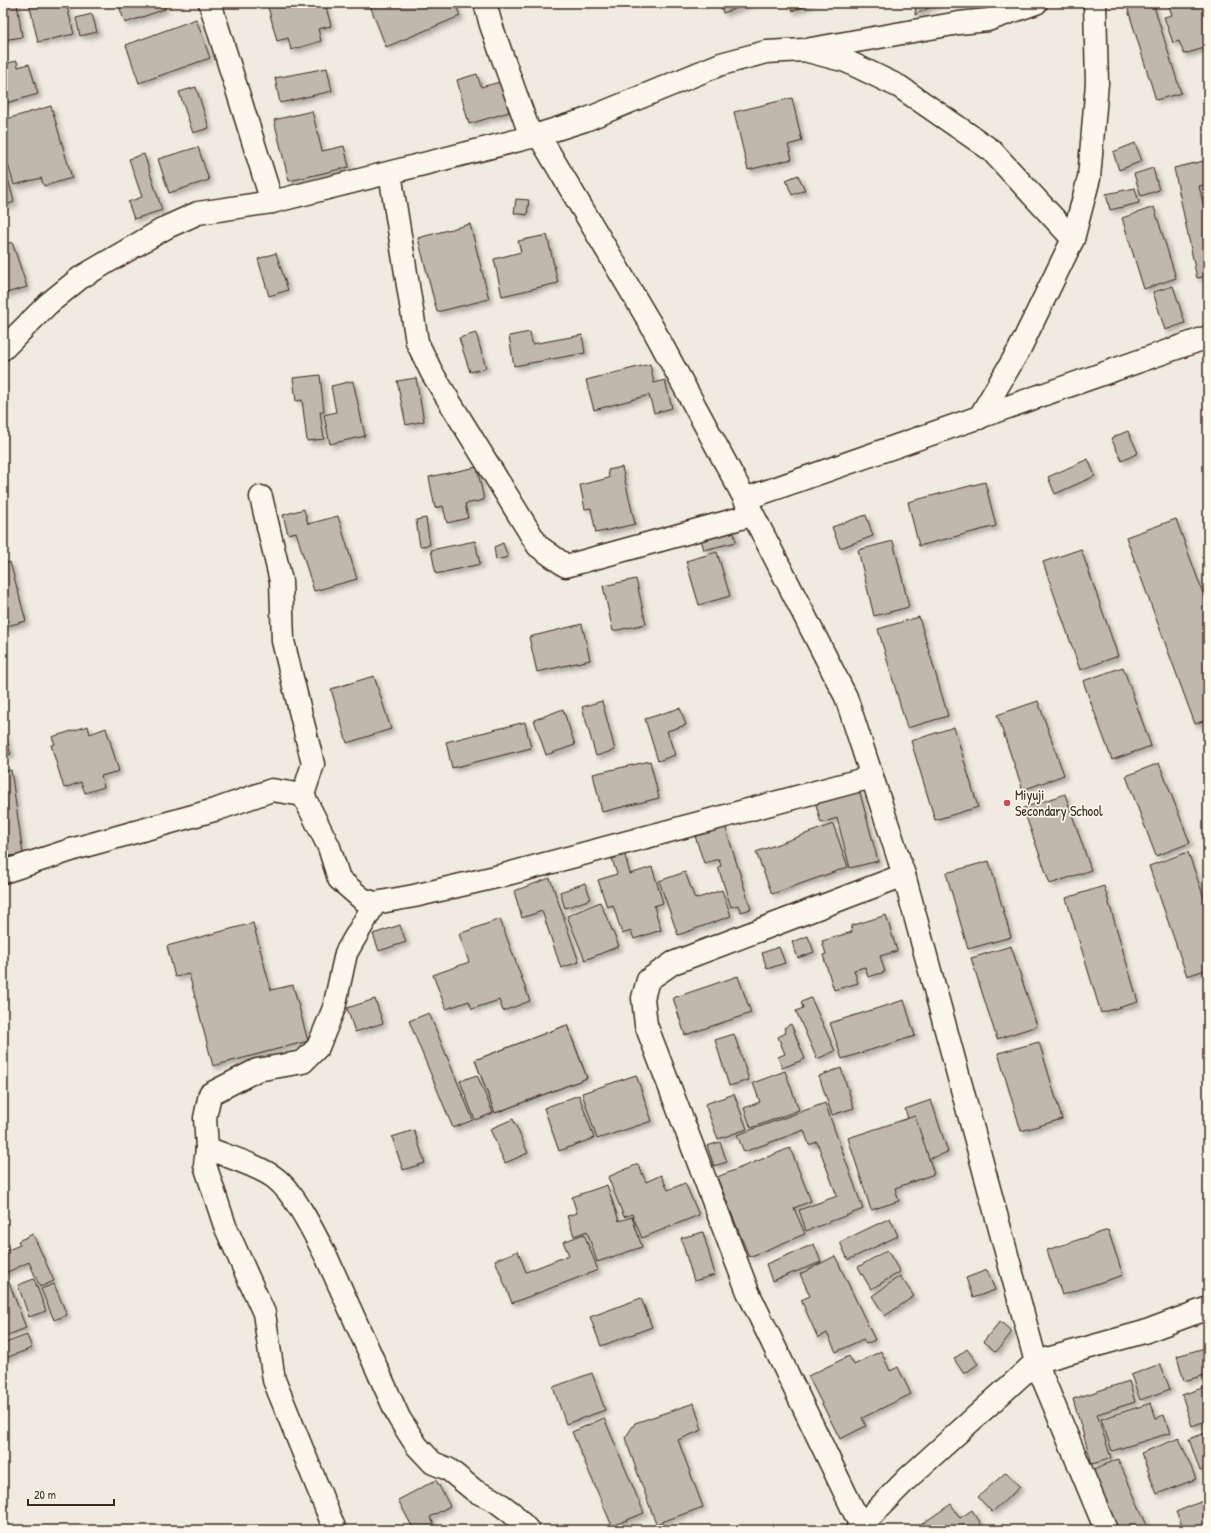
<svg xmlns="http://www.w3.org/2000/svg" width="1211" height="1533" viewBox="0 0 1211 1533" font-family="'Patrick Hand',sans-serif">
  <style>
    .building { fill: #c0b8ad; stroke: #3b2a1e; fill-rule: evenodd; filter: url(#shadow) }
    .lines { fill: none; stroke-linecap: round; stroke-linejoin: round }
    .minor-casing { stroke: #3b2a1e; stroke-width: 25 }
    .minor { stroke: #fbf7ec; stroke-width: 22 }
    .poi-dot { fill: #d1495b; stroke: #fbf7ec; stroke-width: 1.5 }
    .labels { text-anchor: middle; stroke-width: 3.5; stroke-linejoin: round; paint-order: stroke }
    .poi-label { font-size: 14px; fill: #3b2a1e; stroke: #fbf7ec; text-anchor: start }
  </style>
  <defs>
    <filter id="shadow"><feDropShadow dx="3.5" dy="3.5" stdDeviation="2" flood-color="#0004"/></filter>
  </defs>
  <rect width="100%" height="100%" fill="#f0ebe0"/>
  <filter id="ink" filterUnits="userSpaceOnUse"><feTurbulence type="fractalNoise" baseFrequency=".025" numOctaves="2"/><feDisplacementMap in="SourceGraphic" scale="8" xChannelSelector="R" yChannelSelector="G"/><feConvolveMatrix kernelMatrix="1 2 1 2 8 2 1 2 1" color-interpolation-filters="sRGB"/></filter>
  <g filter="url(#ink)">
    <g class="building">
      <polygon points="3,3 17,3 22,37 3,40"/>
      <polygon points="29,3 66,3 74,34 38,42"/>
      <polygon points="118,3 163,3 165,9 125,23"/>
      <polygon points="267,3 325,3 331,26 318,29 321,41 291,50 288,38 277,41"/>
      <polygon points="369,3 455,3 460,16 386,47"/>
      <polygon points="720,3 752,3 723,13"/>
      <polygon points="789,3 811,3 811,4 792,11"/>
      <polygon points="916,3 938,3 915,15"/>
      <polygon points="1126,3 1153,3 1181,93 1156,100"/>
      <polygon points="1168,3 1208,3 1208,47 1184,54 1179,41 1173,43 1164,17 1172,15"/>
      <polygon points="92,14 97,32 80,36 76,18"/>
      <polygon points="196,19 210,58 139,83 126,45"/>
      <polygon points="17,61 18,67 29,64 38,94 3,104 3,64"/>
      <polygon points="327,68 332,91 280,103 275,78"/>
      <polygon points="477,74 481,87 500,82 509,112 469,124 457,80"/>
      <polygon points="196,87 209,128 193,133 179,92"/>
      <polygon points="792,98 802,141 788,145 792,159 748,170 734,112"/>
      <polygon points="51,106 72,178 44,186 41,178 14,185 3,147 3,120"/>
      <polygon points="312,111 322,151 344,146 349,167 289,181 274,120"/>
      <polygon points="1135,143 1142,161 1119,170 1113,152"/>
      <polygon points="198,147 209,180 169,193 158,159"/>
      <polygon points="144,154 162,210 134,219 128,202 142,197 129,159"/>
      <polygon points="3,159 14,202 3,206"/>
      <polygon points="1208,160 1208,184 1199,186 1208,225 1208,276 1197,278 1174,168"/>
      <polygon points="1153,168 1159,190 1141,196 1134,174"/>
      <polygon points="798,175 805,190 792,195 786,180"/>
      <polygon points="1135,188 1139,203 1110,210 1106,194"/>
      <polygon points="516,199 529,200 527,215 514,213"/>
      <polygon points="1154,207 1176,278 1144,289 1122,218"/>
      <polygon points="470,224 489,299 437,312 418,238"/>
      <polygon points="547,235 558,283 502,296 494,259 521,252 518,241"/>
      <polygon points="12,242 27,287 3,294 3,245"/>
      <polygon points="276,253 288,290 269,296 258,259"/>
      <polygon points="1173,286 1185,323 1165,330 1153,292"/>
      <polygon points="530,332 532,344 582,335 585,353 514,366 509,336"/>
      <polygon points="476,333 486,368 470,372 459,338"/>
      <polygon points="650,364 654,383 665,380 672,408 654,413 649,395 594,410 586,380"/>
      <polygon points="320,375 324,412 320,412 324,439 307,441 302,400 296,401 293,378"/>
      <polygon points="416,378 424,421 406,425 397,381"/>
      <polygon points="353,381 365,436 330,444 324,415 336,412 331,386"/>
      <polygon points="1128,431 1138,453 1122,461 1111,438"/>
      <polygon points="1088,459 1095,476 1055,494 1048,477"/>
      <polygon points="477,467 484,500 465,504 468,518 447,523 443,506 435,508 429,477"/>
      <polygon points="622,467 635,524 596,533 591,508 585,509 580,485 609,478 608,470"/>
      <polygon points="985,482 996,526 919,546 908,502"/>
      <polygon points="304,509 308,524 338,516 357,579 314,591 296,532 288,534 283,515"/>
      <polygon points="866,515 873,536 840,548 832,527"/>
      <polygon points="426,518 430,545 420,546 416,520"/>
      <polygon points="1176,519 1208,607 1208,719 1195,724 1126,537"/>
      <polygon points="732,525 736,542 704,550 699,533"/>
      <polygon points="475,541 480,564 436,574 431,550"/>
      <polygon points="893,541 909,607 874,616 858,550"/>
      <polygon points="503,543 508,557 496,560 494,547"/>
      <polygon points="1081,549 1118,656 1080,670 1043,562"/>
      <polygon points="717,552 730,596 699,605 686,561"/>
      <polygon points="10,562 26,621 3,627 3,564"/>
      <polygon points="636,579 646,624 613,631 603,586"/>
      <polygon points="919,617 948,716 907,728 878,629"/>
      <polygon points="582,624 590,660 537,672 529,637"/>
      <polygon points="1123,667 1151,746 1112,760 1083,681"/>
      <polygon points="374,676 391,729 347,743 331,689"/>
      <polygon points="602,701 615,750 596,756 582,707"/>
      <polygon points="1038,701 1064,775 1023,790 997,715"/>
      <polygon points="680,708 686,725 667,731 675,755 658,761 645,719"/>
      <polygon points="563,709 575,745 546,755 534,720"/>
      <polygon points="525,722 531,748 452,768 446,742"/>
      <polygon points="88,726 90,734 106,728 119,771 101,776 104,787 85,793 81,782 64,788 51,745 55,744 52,737"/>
      <polygon points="954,727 978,807 935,820 911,741"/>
      <polygon points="3,729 11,754 3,756"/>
      <polygon points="650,761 659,798 602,812 593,774"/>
      <polygon points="1159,763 1190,843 1156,856 1126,776"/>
      <polygon points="11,770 23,854 3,857 3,771"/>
      <polygon points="859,789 878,861 850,868 837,818 821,823 815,801"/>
      <polygon points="1065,794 1091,870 1050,884 1023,808"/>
      <polygon points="833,824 848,867 772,894 756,852"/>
      <polygon points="725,826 751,909 741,912 738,905 731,907 718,867 721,866 719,859 704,863 695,836"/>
      <polygon points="1188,852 1208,909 1208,969 1187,976 1149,866"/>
      <polygon points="625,855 630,874 652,867 663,903 654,906 661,930 634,939 631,931 622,934 613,905 607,907 598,880 617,874 612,859"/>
      <polygon points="989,861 1011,937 968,949 946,873"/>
      <polygon points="685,872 695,899 722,890 731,916 678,935 659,881"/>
      <polygon points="550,878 579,962 561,968 542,911 522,918 514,891"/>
      <polygon points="585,883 591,899 565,908 560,892"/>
      <polygon points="1104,886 1138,1002 1101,1013 1066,898"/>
      <polygon points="600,902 619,946 585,960 567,916"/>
      <polygon points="886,915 897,951 880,956 885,972 868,977 865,967 854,970 858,983 834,990 823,955 826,954 822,941 852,932 851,926"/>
      <polygon points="500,919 530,1001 503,1011 499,1000 472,1009 469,1001 446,1009 433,975 469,962 459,934"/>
      <polygon points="253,923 271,990 293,985 308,1041 213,1066 189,974 175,977 167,946"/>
      <polygon points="400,925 406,942 379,951 373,934"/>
      <polygon points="808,936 814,952 798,958 792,942"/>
      <polygon points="1011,946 1037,1026 997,1039 971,958"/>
      <polygon points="779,947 785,963 767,969 762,953"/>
      <polygon points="738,976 751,1013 685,1035 673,998"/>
      <polygon points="811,998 835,1051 817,1059 796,1011 803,1008 801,1002"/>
      <polygon points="375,999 383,1023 355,1032 347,1008"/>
      <polygon points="904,1000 915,1036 842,1059 830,1023"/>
      <polygon points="429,1013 473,1120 453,1128 409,1021"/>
      <polygon points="791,1024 805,1059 782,1068 778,1057 785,1054 778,1037 786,1033 784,1028"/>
      <path d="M567 1025 587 1078 495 1113 475 1060ZM548 1062 551 1069 506 1086 503 1079Z"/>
      <polygon points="567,1025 587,1078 495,1113 475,1060"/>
      <polygon points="734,1034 749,1080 729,1086 715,1040"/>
      <polygon points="1039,1042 1062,1119 1021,1131 998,1053"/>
      <polygon points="841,1068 854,1108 832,1115 819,1076"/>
      <polygon points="785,1071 799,1110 751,1128 744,1108 760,1102 753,1083"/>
      <polygon points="477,1075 493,1113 475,1120 460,1081"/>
      <polygon points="636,1075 652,1121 597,1139 582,1093"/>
      <polygon points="734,1094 747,1129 718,1139 705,1104"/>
      <polygon points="579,1095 594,1138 559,1151 544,1108"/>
      <polygon points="931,1100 948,1152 922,1161 905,1109"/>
      <polygon points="825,1103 863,1209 806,1231 799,1210 837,1196 817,1142 809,1145 804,1130 744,1152 737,1135"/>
      <polygon points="915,1116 934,1174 895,1188 899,1201 871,1210 848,1138"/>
      <polygon points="513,1119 528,1153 505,1163 490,1129"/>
      <polygon points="414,1130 425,1163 403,1170 392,1137"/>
      <polygon points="720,1142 727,1162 714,1166 707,1146"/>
      <polygon points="790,1148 811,1201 794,1208 805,1234 749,1257 717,1177"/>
      <polygon points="638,1164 646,1182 661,1175 668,1190 685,1183 699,1215 642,1238 632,1214 624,1217 608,1177"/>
      <polygon points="607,1185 619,1221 632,1217 642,1247 597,1262 587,1231 574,1236 567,1216 577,1213 572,1197"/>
      <polygon points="890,1218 898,1236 848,1260 840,1242"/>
      <polygon points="1108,1230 1123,1275 1062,1295 1047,1250"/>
      <polygon points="703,1232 715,1275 694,1281 681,1238"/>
      <polygon points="33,1234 54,1281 40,1287 29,1262 3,1274 3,1252 20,1245 18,1241"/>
      <polygon points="584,1234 598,1270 512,1303 495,1260 518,1251 526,1272 569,1255 563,1242"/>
      <polygon points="814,1244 821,1262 772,1281 766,1264"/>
      <polygon points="887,1250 900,1272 871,1289 858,1267"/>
      <polygon points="835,1256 875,1340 866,1344 863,1339 836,1352 827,1333 818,1338 801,1300 810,1296 800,1274"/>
      <polygon points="987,1270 995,1290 973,1298 966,1278"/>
      <polygon points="900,1276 914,1296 885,1316 872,1296"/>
      <polygon points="34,1279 46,1311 29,1317 18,1285"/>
      <polygon points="9,1282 26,1328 3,1337 3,1284"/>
      <polygon points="54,1284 67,1315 54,1320 41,1289"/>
      <polygon points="641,1298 652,1327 601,1346 590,1317"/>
      <polygon points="1000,1321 1012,1332 996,1352 983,1342"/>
      <polygon points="27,1335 32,1348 3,1359 3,1344"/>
      <polygon points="1208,1347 1208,1374 1184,1381 1177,1356"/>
      <polygon points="967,1349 978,1364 964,1374 954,1359"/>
      <polygon points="881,1351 890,1371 898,1367 911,1394 862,1418 866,1426 840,1439 808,1376 849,1356 854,1365"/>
      <polygon points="1160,1364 1170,1389 1140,1400 1131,1375"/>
      <polygon points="592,1373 605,1410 566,1424 553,1387"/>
      <polygon points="1129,1381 1135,1402 1097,1414 1111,1458 1092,1464 1073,1399"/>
      <polygon points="1208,1386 1208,1420 1192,1426 1182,1395"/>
      <polygon points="694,1403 702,1430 678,1440 703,1507 656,1524 625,1438 635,1423"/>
      <polygon points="1151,1403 1156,1418 1164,1415 1170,1433 1112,1451 1101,1419"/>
      <polygon points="604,1418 644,1513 612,1526 572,1432"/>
      <polygon points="1208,1432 1208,1468 1200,1471 1189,1439"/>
      <polygon points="1179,1438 1196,1479 1157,1494 1141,1453"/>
      <polygon points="1118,1459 1149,1530 1114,1530 1089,1472"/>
      <polygon points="1006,1472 1020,1487 992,1512 978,1497"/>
      <polygon points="436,1480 450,1506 430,1517 437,1530 414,1530 398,1500"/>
      <polygon points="1205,1500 1208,1506 1208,1530 1184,1530 1176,1512"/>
      <polygon points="951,1504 960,1518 972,1510 984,1528 980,1530 922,1530 919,1526"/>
    </g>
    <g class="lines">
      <defs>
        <g id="minor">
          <polyline points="210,3 272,202"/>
          <polyline points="485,3 491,25 531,137"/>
          <polyline points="811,49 959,23 988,20 1036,3"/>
          <polyline points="538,134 650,323 745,499 846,697 904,875 1036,1362 1106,1530"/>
          <polyline points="390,173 417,342 432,373 538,546 566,566 752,515"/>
          <polyline points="3,349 48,304 80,278 167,227 198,213 272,202 531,137 585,120 721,64 766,52 804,50 846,61 900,87 991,150 1073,239"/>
          <polyline points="979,418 1019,350 1073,239 1089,178 1097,83 1095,3"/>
          <polyline points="261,497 281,581 283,641 313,764 303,795"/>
          <polyline points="745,499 1208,337"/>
          <polyline points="3,872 74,849 218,809 272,790 303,795 329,847 339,879 362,899 375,903"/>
          <path d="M207 1148C228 1157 258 1165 275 1178 295 1193 315 1235 327 1258L399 1418 417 1446 433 1463 448 1469 475 1491 496 1501 512 1513 528 1530"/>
          <polyline points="861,1526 748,1292 646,1025 643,998 648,980 673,963 904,875"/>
          <polyline points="335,1530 274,1380 264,1313 225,1226 205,1165 207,1148 205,1118 210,1094 257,1070 303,1062 318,1047 334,1008 346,953 375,903 414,896 500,876 872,777"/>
          <polyline points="857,1530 908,1478 1036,1362 1144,1332 1208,1308"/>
        </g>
      </defs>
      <use href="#minor" class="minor-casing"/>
      <use href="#minor" class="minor"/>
    </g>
  </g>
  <circle class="poi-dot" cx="1007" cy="803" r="4"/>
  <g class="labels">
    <g class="poi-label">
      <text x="1015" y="800">Miyuji<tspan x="1015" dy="16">Secondary School</tspan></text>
    </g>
  </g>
  <rect width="1211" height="1533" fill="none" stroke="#fbf7ec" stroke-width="16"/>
  <rect x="8" y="8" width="1195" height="1517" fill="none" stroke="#3b2a1e" stroke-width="1.5" filter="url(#ink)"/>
  <path d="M28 1499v6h86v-6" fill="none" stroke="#3b2a1e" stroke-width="2"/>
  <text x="34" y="1499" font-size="12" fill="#3b2a1e" stroke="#fbf7ec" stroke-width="3" paint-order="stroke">20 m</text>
</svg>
